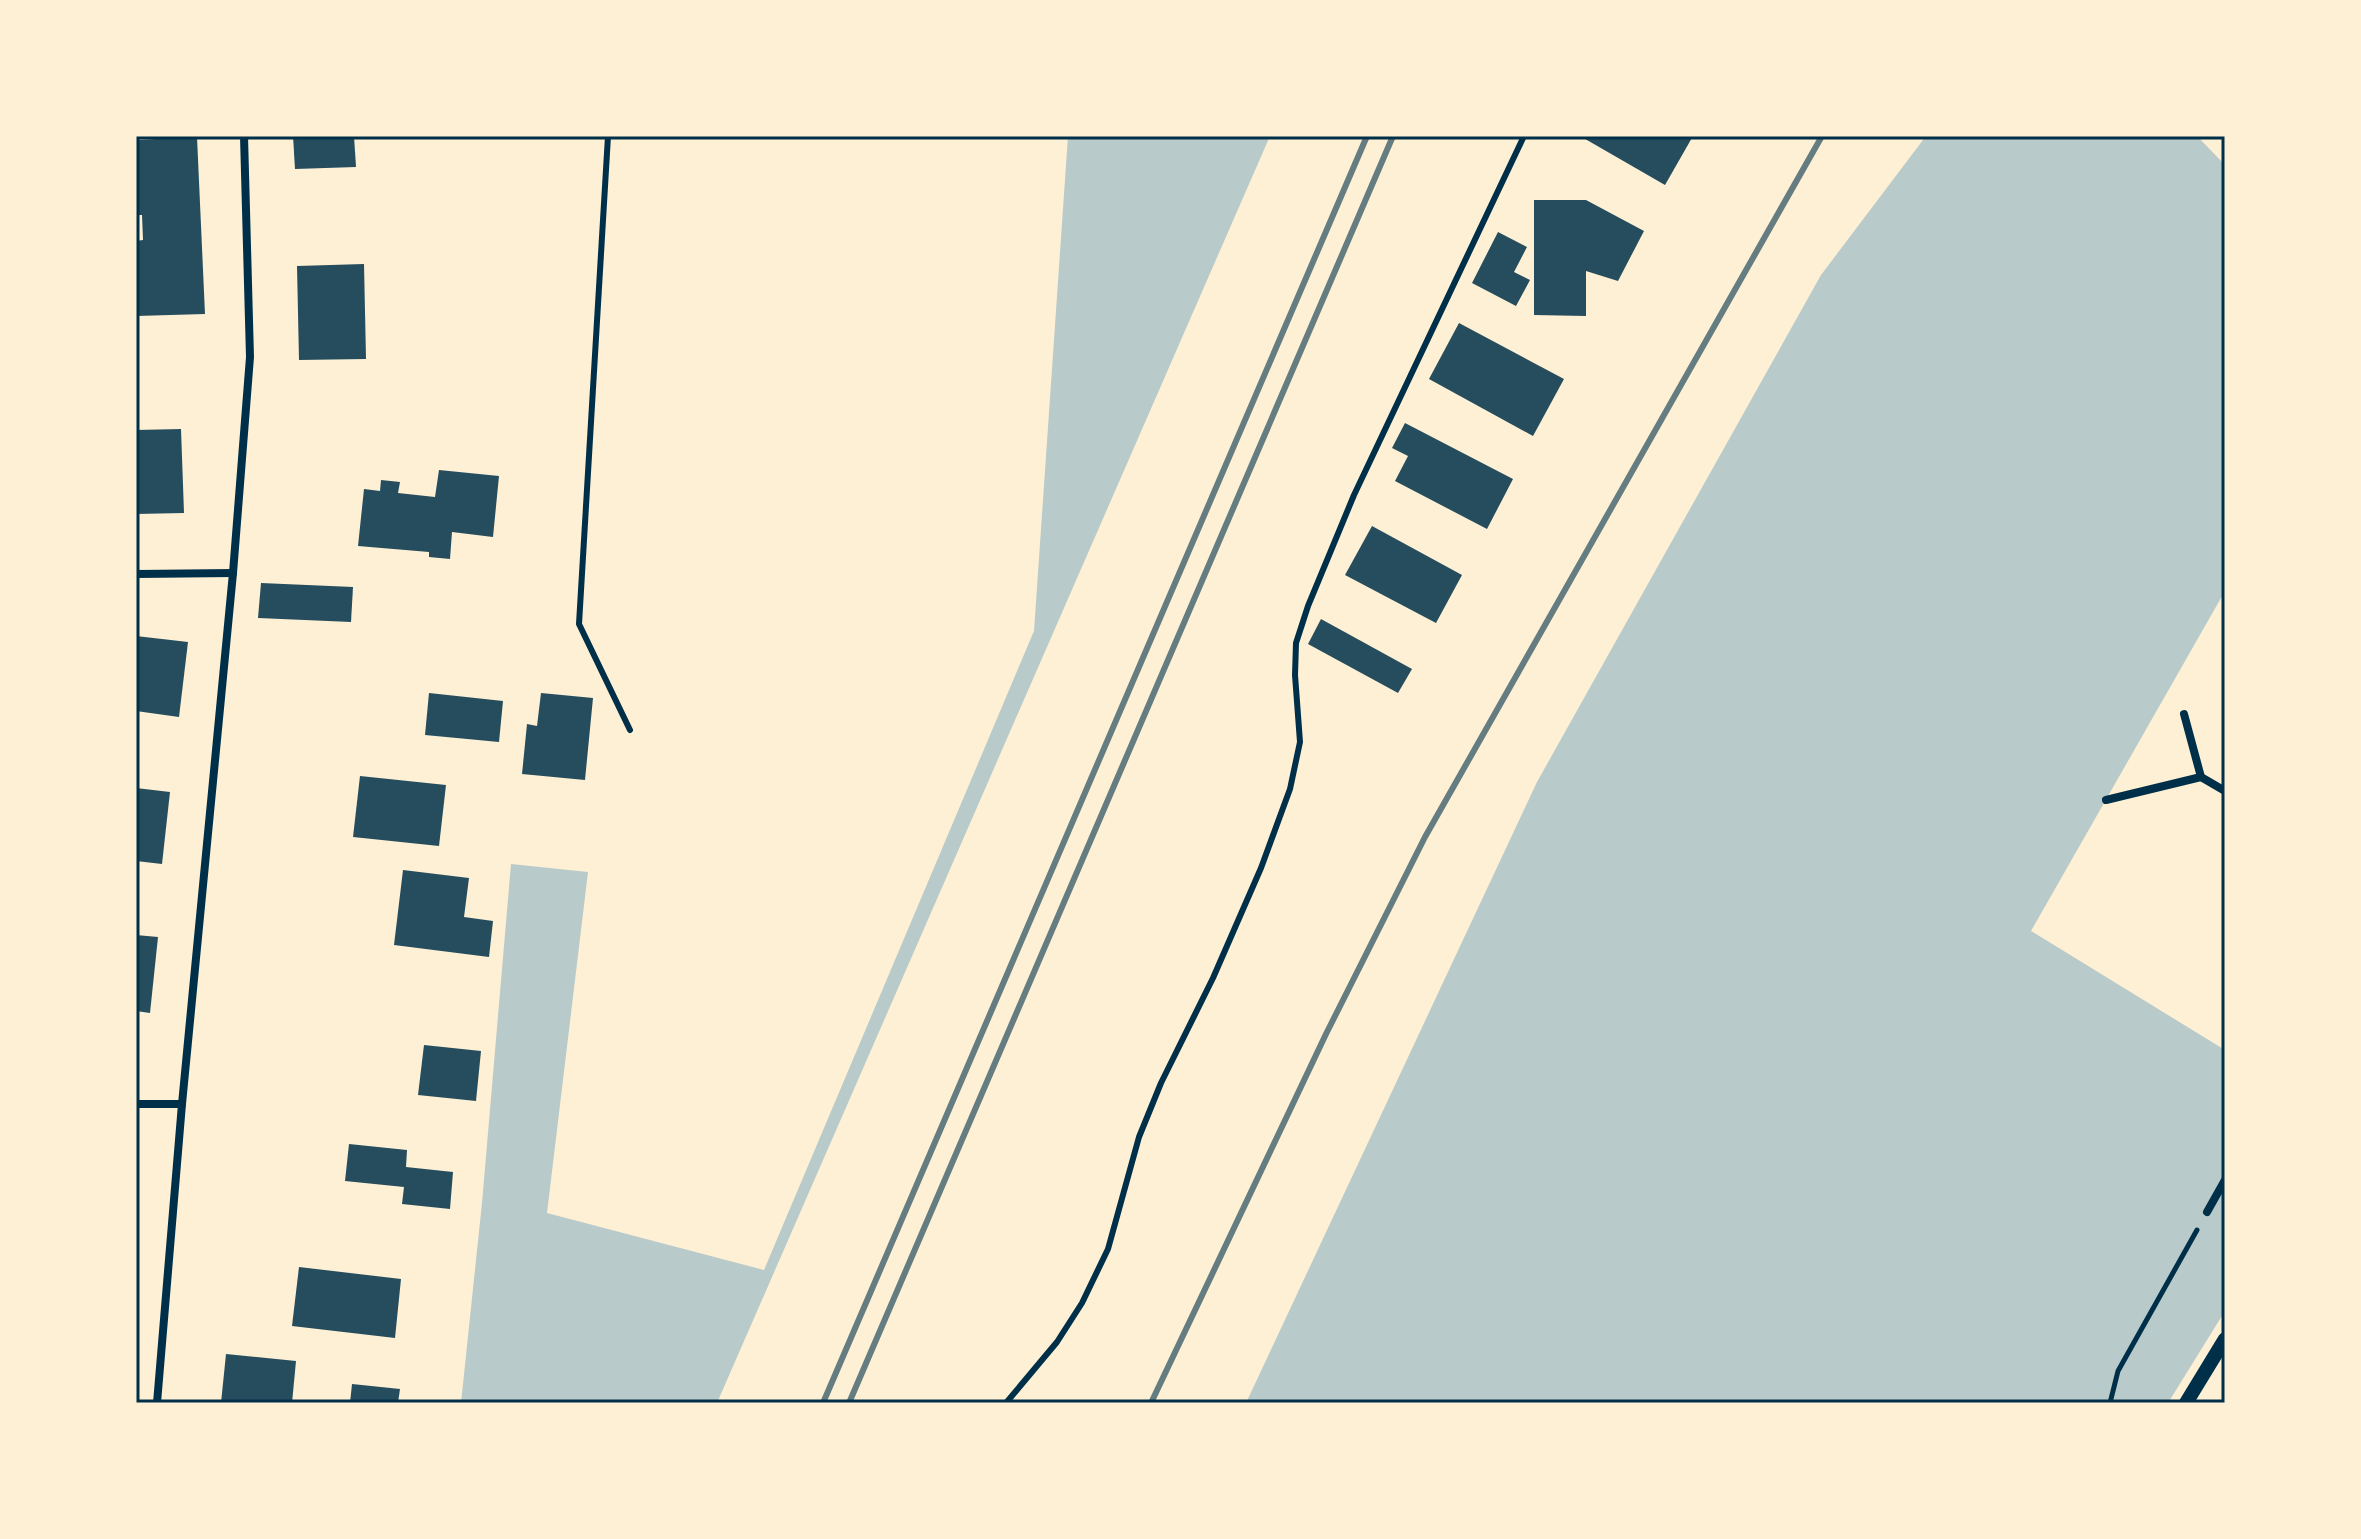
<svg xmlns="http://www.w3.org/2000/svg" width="2361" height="1539" viewBox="0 0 2361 1539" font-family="Merriweather,serif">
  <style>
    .green { fill: #b9caca }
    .building { fill: #264d5e }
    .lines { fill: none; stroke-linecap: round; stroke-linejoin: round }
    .path { stroke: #003049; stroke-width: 5 }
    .service { stroke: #003049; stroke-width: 6 }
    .minor { stroke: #003049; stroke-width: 8 }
    .tertiary { stroke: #003049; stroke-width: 14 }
    .rail { stroke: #657d81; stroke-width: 6 }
    .neatline { fill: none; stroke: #003049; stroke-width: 3 }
  </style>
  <rect width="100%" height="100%" fill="#fdf0d5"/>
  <g class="green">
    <polygon points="1068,136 1270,136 717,1403 461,1403 482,1203 511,864 588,872 547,1213 764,1270 1034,631"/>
    <polygon points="1926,136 2197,136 2225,165 2225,591 2031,931 2225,1050 2225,1311 2168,1403 1246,1403 1537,782 1821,275"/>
  </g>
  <g class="building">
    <polygon points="293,136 354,136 356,167 295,169"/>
    <polygon points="1580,136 1693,136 1665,185"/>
    <polygon points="197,137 205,314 136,316 136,241 143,240 142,215 136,215 136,140"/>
    <polygon points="1534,200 1586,200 1644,231 1618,281 1586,271 1586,316 1534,315"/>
    <polygon points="1498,232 1527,247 1514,272 1530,280 1516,306 1472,283"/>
    <polygon points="364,264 366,359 299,360 297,266"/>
    <polygon points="1459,323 1564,379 1533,436 1429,379"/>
    <polygon points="1405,423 1513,479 1487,529 1395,481 1408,456 1392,448"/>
    <polygon points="181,429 184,513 136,514 136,430"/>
    <polygon points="439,470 499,476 493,537 452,532 450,559 429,557 429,552 358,546 364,489 380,491 381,480 400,482 398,493 435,497"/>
    <polygon points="1372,526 1462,575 1436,623 1345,575"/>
    <polygon points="261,583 353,587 351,622 258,618"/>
    <polygon points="1321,619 1412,669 1398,693 1308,644"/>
    <polygon points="136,636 188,642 179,717 136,711"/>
    <polygon points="429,693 503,701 499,742 425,735"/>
    <polygon points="541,693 593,698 585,780 522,774 527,724 537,726"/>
    <polygon points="360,776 446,785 439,846 353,837"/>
    <polygon points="136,788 170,792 162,864 136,861"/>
    <polygon points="403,870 469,878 464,917 493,921 489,957 394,945"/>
    <polygon points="136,935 158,937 150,1013 136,1011"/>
    <polygon points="424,1045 481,1051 476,1101 418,1095"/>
    <polygon points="349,1144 407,1150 406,1167 453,1172 450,1209 402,1204 404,1187 345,1181"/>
    <polygon points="299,1267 401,1279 395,1338 292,1326"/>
    <polygon points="226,1354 296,1361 292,1403 221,1403"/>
    <polygon points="352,1384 400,1389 398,1403 350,1403"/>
  </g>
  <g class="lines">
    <polyline class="path" points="2110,1403 2118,1371 2197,1230"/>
    <g class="service">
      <polyline points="608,136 579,624 630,730"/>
      <polyline points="1006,1403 1057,1342 1082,1303 1108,1249 1139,1137 1161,1083 1213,978 1261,868 1290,789 1300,742 1295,675 1296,643 1308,606 1354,495 1524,136"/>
    </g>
    <g class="minor">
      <polyline points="136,574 233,573"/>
      <polyline points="2184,714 2201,777 2225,791"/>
      <polyline points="2106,800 2201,777"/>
      <polyline points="136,1104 182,1104"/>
      <polyline points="2207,1212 2225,1180"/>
      <polyline points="157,1403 182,1104 233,573 250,357 244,136"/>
    </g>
    <polyline class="tertiary" points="2186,1403 2225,1339"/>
    <g class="rail">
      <polyline points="823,1403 1367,136"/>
      <polyline points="849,1403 1393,136"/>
      <polyline points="1151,1403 1326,1034 1425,837 1822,136"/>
    </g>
  </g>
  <rect width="2361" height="1539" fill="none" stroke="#fdf0d5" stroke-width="276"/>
  <rect x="138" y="138" width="2085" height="1263" class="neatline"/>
</svg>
